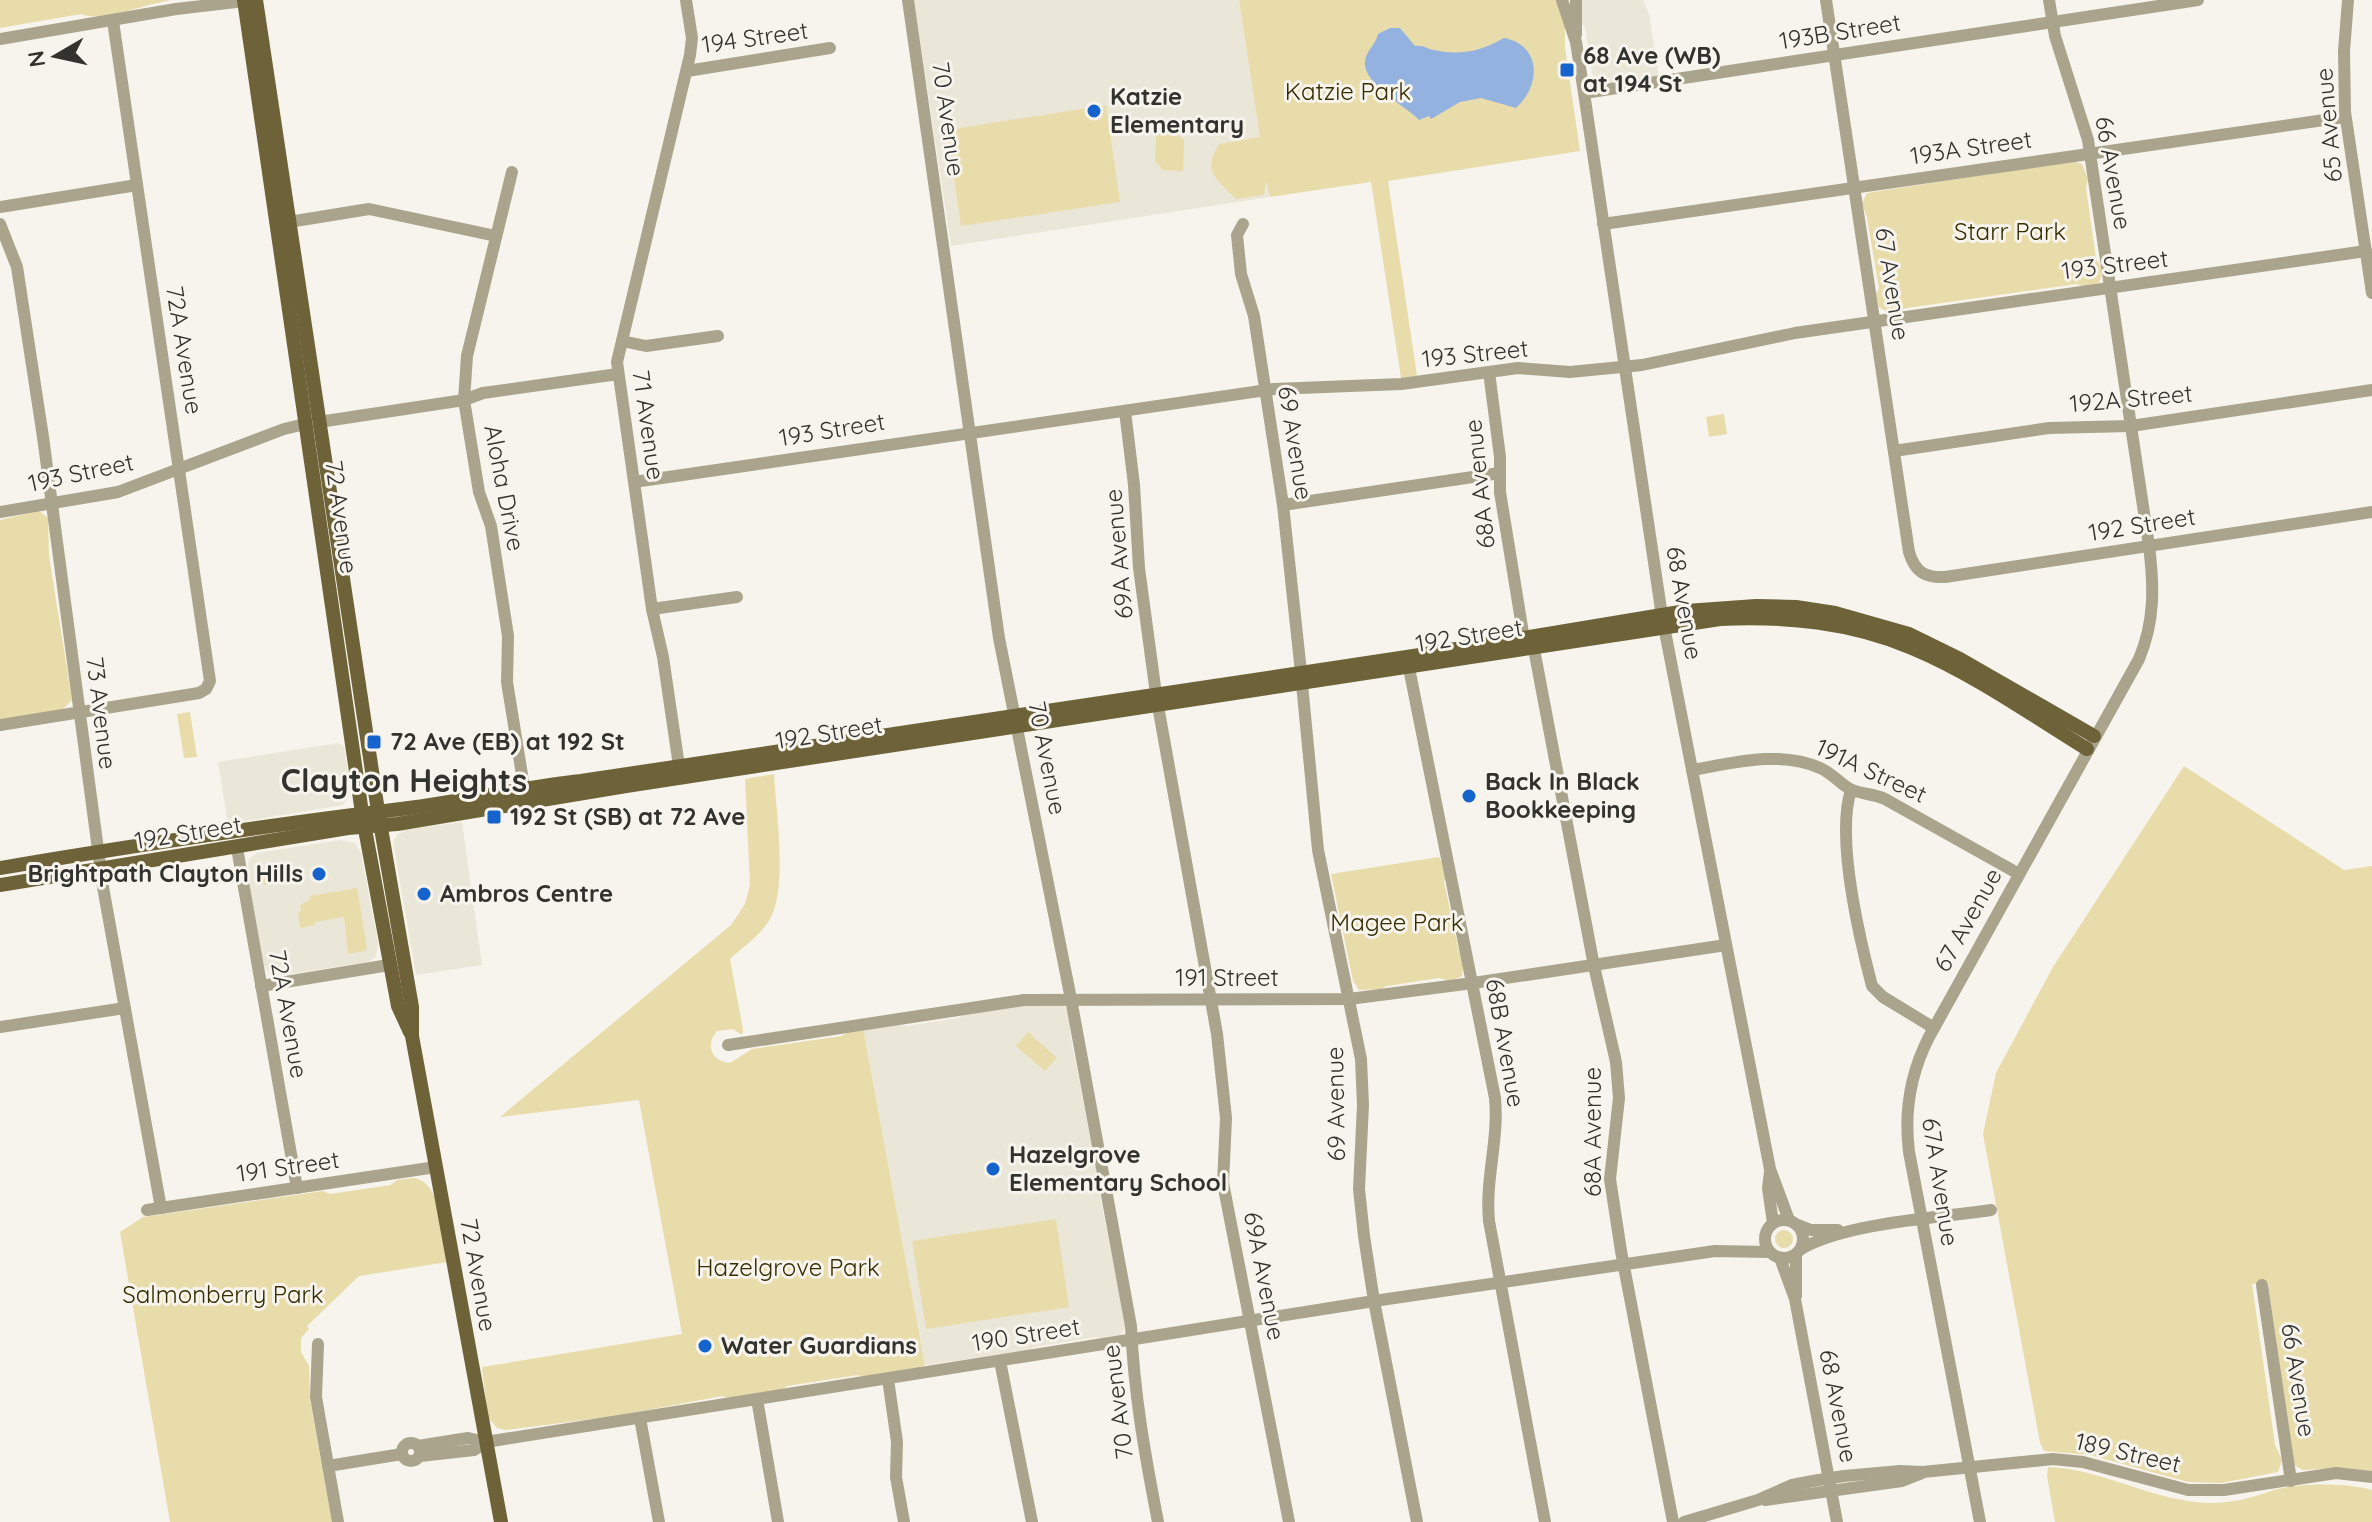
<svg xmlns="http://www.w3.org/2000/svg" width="2372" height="1522" viewBox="0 0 2372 1522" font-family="Quicksand,sans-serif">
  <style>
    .built { fill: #ebe7d8 }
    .green { fill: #e9dcab }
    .water { fill: #94b2df }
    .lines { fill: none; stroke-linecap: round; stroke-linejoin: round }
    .minor { stroke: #aaa48d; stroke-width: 12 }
    .major { stroke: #6e6238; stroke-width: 14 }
    .poi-dot { fill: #1563cd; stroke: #f6f4ec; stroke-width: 3 }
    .labels { text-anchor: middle; stroke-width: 6; stroke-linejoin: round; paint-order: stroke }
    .street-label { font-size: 24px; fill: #32322f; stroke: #f6f4ec }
    .poi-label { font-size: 24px; font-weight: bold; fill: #32322f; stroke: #f6f4ec; text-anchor: start }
    .park-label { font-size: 24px; fill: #362c00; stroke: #f6f4ec }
    .district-label { font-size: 32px; font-weight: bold; fill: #32322f; stroke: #f6f4ec }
  </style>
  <rect width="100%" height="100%" fill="#f6f4ec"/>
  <g class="built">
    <polygon points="914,0 1239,0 1270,197 951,246"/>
    <polygon points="1578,0 1643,0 1649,14 1659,77 1604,85 1596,81 1592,73 1585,27 1580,21"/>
    <polygon points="338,743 344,746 350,788 349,797 343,805 228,824 218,762"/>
    <polygon points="462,822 482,965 416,975 393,842 397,835 405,830"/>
    <polygon points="340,840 355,843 361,853 378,943 376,957 368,962 277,976 269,974 263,964 247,871 249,859 257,853"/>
    <polygon points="1018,1005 1062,1005 1068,1009 1072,1024 1070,1033 1091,1142 1095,1150 1101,1202 1126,1326 1120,1336 1105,1339 1095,1337 1035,1347 1028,1351 925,1365 863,1028 899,1024 906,1026 959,1018 968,1013"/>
  </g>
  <g class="green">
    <path d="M0 0H172C149 3 100 23 81 14L0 28Z"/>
    <path d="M1239 0H1557L1565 25V48L1580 151 1388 181 1417 376 1401 378 1371 182 1270 197 1266 181 1264 195 1236 199C1216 178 1202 173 1219 144L1260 137Z"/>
    <polygon points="1106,105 1120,202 961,226 947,130"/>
    <polygon points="1174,131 1184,140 1183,171 1163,170 1155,161 1156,134"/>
    <polygon points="2073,161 2082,164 2088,179 2086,188 2096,258 2103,271 2099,283 2084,287 2077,284 1907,308 1890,314 1879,307 1876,295 1879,288 1867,218 1862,203 1867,193"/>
    <polygon points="1724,414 1727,434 1709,437 1706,417"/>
    <polygon points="39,511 48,518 49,556 72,700 62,710 0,719 0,520"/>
    <polygon points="190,712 197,757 184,758 177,714"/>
    <polygon points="2184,766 2344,870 2372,866 2372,1471 2343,1468 2303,1470 2294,1465 2268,1282 2252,1284 2275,1445 2282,1460 2278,1472 2221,1483 2188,1482 2090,1455 2044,1451 2040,1443 1983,1134 1996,1073 2053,967"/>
    <path d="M774 774C776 811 788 887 770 919 761 935 744 946 730 959L743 1030 742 1035 733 1029 717 1031C705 1045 711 1061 730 1063L752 1049 842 1036 849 1030 863 1028 925 1365 913 1370 863 1377 858 1375 787 1386 781 1391 728 1398 722 1396 615 1416 506 1430 497 1428 488 1417 482 1367 682 1334 639 1100 500 1117 731 925 745 904 750 885 745 779Z"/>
    <path d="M1439 857C1443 866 1448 871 1444 882L1459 952 1464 959 1462 976C1453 981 1448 981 1439 978L1387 986 1381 989 1359 990 1353 981 1331 874Z"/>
    <polygon points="277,862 279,883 264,885 262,870 268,869 268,864"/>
    <polygon points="357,888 367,947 365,951 348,954 344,917 315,922 315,925 300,928 298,912 301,911 300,905 310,900 309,896"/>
    <polygon points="1028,1032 1057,1058 1045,1071 1016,1046"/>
    <path d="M413 1178C442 1180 443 1238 448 1262L359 1276 307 1326 309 1329 301 1338V1352L309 1366 310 1400 332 1522H170L120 1232 143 1217 323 1191 330 1194 391 1185 397 1180Z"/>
    <polygon points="1056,1219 1069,1307 926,1329 912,1241"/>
    <circle cx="1784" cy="1239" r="9"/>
    <path d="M2048 1467C2105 1469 2157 1504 2215 1503 2234 1502 2252 1498 2268 1492 2294 1482 2347 1483 2372 1490V1522H2055L2047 1476Z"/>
  </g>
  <path class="water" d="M1390 28H1400L1415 46C1423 45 1427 49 1434 50 1461 56 1481 51 1504 38 1542 45 1541 86 1516 108L1481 98 1460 102 1431 119 1429 116 1419 120C1406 106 1363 84 1365 62 1366 50 1376 45 1378 34Z"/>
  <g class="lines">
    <g class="minor">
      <path d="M908 0 999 638 1071 999 1131 1326C1134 1394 1145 1455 1158 1522"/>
      <polyline points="1562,0 1576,42 1584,93 1662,616 1770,1169 1789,1220"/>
      <polyline points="1576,0 1576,35"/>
      <path d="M1826 0 1909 552C1915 572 1925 578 1945 577L2372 512"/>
      <polyline points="2348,0 2344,51 2345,112 2372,293"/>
      <polyline points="0,39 176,9 253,0"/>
      <polyline points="687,71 830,48"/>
      <polyline points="1584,93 2198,0"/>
      <polyline points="512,172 467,356 464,400 479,492 491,526 508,636 507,682 524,787"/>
      <polyline points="0,207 137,185"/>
      <polyline points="289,222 369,209 496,236"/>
      <polyline points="0,224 17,267 43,437 103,887 161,1208"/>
      <polyline points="1243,224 1237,235 1241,274 1254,316 1283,505 1301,672"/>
      <polyline points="1603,224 2345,117"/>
      <polyline points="622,341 646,346 718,336"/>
      <polyline points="1489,372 1500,457 1500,492 1524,639"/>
      <polyline points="1125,411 1134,485 1139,568 1156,694"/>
      <polyline points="319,422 464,400 483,393 618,374"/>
      <polyline points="1894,451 2049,428 2131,426 2372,390"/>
      <polyline points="634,482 1274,389 1401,384 1518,368 1570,372 1642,365 1795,333 2366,251"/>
      <polyline points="1283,505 1500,473"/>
      <polyline points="0,512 118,492 284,429 305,424"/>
      <polyline points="652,609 737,597"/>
      <polyline points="1534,649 1594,966 1616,1062 1619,1098 1610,1179 1621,1251 1673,1522"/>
      <path d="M1409 668 1495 1098C1499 1140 1485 1179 1489 1221L1545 1522"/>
      <polyline points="1302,684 1318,850 1361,1059 1363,1105 1359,1189 1364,1236 1374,1301 1417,1522"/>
      <polyline points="1158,706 1217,1034 1226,1118 1223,1183 1289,1522"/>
      <polyline points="0,725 199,693 206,689 210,681 113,21"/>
      <polyline points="679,766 663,657 652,609 617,362 690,55 692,38 686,0"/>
      <path d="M1692 770C1733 763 1780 750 1820 768 1832 773 1839 783 1850 789 1860 794 1875 794 1885 799L2019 874"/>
      <path d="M1851 790C1836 837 1859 936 1872 986L1883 997 1934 1028"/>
      <polyline points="237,848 297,1188"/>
      <polyline points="261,986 389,965"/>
      <polyline points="0,1027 125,1008"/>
      <polyline points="728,1045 1024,1000 1349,999 1473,983 1726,945"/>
      <polyline points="1770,1172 1768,1188 1773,1223"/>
      <polyline points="147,1210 436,1167"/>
      <circle cx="1784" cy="1239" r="19"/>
      <polyline points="1798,1225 1811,1230 1838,1230"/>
      <path d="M1801 1249C1846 1223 1937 1218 1991 1210"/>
      <polyline points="1780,1258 1795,1299 1837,1522"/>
      <polyline points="2262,1285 2291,1481"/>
      <polyline points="1796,1296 1796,1255"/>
      <polyline points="318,1344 316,1397 338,1522"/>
      <polyline points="1000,1361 1032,1522"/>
      <polyline points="888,1379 897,1442 896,1477 904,1522"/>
      <polyline points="757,1399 778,1522"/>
      <polyline points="640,1418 659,1522"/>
      <circle cx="411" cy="1452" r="9"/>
      <polyline points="418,1446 468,1438 486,1442 1374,1301 1715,1251 1769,1252"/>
      <polyline points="420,1456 474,1450 486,1442"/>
      <polyline points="328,1466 402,1454"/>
      <polyline points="1765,1500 1902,1481 1920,1474"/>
      <polyline points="1684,1522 1758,1500 1792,1485 1813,1481 1844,1476 1900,1471 1923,1472 2053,1459 2083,1462 2188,1490 2224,1490 2336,1473 2372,1477"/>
      <path d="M1980 1522 1909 1152C1904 1112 1910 1074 1929 1037L2139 659C2155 621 2154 586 2149 546L2088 140 2055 36 2049 0"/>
    </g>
    <g class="major">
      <polyline points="244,0 362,813 398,1006 410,1032"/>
      <polyline points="256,0 378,811 412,1007 412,1036 501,1522"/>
      <path d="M0 868C131 846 262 826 393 810 456 803 517 788 581 781L1420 655 1686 611 1756 606 1796 607 1835 613 1909 634 1960 659 2094 736"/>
      <path d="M0 885 348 828 397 824 626 786 1720 619C1786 616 1850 622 1912 648 1974 674 2030 714 2087 749"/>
    </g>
  </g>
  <g class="poi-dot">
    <rect x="1559" y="62" width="16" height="16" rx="4"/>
    <circle cx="1094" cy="111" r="8"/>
    <rect x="366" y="734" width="16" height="16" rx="4"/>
    <circle cx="1469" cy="796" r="8"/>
    <rect x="486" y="809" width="16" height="16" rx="4"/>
    <circle cx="319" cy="874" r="8"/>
    <circle cx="424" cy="894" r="8"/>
    <circle cx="993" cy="1169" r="8"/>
    <circle cx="705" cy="1346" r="8"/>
  </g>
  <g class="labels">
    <g class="street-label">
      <text transform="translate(1840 32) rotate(-9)" y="8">193B Street</text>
      <text transform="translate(755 38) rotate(-8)" y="8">194 Street</text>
      <text transform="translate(948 119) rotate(82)" y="8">70 Avenue</text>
      <text transform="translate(2329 125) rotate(-95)" y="8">65 Avenue</text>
      <text transform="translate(1971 148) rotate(-8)" y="8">193A Street</text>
      <text transform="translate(2113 173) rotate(80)" y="8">66 Avenue</text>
      <text transform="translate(2115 265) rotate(-7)" y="8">193 Street</text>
      <text transform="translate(1892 284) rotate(81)" y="8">67 Avenue</text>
      <text transform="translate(184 350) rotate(81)" y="8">72A Avenue</text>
      <text transform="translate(1475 354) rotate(-6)" y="8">193 Street</text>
      <text transform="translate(2131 399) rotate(-5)" y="8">192A Street</text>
      <text transform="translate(648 425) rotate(82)" y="8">71 Avenue</text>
      <text transform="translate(832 430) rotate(-9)" y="8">193 Street</text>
      <text transform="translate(1295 443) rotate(81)" y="8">69 Avenue</text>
      <text transform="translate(81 473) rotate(-12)" y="8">193 Street</text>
      <text transform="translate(1480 484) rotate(-96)" y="8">68A Avenue</text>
      <text transform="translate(504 488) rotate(79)" y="8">Aloha Drive</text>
      <text transform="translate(341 517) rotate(82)" y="8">72 Avenue</text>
      <text transform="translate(2142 525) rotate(-9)" y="8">192 Street</text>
      <text transform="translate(1119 554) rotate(-95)" y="8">69A Avenue</text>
      <text transform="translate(1684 603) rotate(80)" y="8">68 Avenue</text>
      <text transform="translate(1469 636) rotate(-9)" y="8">192 Street</text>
      <text transform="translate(101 713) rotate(83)" y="8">73 Avenue</text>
      <text transform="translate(829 733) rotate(-9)" y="8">192 Street</text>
      <text transform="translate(1047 758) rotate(79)" y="8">70 Avenue</text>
      <text transform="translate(1871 771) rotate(25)" y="8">191A Street</text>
      <text transform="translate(188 833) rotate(-9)" y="8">192 Street</text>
      <text transform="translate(1968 920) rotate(-61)" y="8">67 Avenue</text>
      <text x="1227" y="986">191 Street</text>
      <text transform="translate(288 1014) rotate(80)" y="8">72A Avenue</text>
      <text transform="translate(1505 1043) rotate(80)" y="8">68B Avenue</text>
      <text transform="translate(1336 1104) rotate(-91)" y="8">69 Avenue</text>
      <text transform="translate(1593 1132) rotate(-90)" y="8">68A Avenue</text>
      <text transform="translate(288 1167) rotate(-8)" y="8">191 Street</text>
      <text transform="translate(1940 1182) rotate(81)" y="8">67A Avenue</text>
      <text transform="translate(478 1275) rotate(80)" y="8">72 Avenue</text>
      <text transform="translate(1264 1276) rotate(79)" y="8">69A Avenue</text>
      <text transform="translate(1026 1335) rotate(-9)" y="8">190 Street</text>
      <text transform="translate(2298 1380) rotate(81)" y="8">66 Avenue</text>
      <text transform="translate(1118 1402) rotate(-97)" y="8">70 Avenue</text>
      <text transform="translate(1838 1406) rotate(79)" y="8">68 Avenue</text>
      <text transform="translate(2128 1453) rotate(13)" y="8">189 Street</text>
    </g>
    <g class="poi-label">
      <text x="1583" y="64">68 Ave (WB)<tspan x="1583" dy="28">at 194 St</tspan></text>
      <text x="1110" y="105">Katzie<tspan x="1110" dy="28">Elementary</tspan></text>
      <text x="390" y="750">72 Ave (EB) at 192 St</text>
      <text x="1485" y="790">Back In Black<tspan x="1485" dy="28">Bookkeeping</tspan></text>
      <text x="510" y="825">192 St (SB) at 72 Ave</text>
      <text x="303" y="882" text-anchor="end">Brightpath Clayton Hills</text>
      <text x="440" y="902">Ambros Centre</text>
      <text x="1009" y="1163">Hazelgrove<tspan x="1009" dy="28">Elementary School</tspan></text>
      <text x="721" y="1354">Water Guardians</text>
    </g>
    <g class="park-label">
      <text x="1348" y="100">Katzie Park</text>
      <text x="2010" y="240">Starr Park</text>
      <text x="1397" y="931">Magee Park</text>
      <text x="788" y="1276">Hazelgrove Park</text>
      <text x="223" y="1303">Salmonberry Park</text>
    </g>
    <g class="district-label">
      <text x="404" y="792">Clayton Heights</text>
    </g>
  </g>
  <g transform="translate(56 56) rotate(261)" stroke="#f6f4ec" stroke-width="6" paint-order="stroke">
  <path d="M0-6L14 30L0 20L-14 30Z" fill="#32322f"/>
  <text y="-12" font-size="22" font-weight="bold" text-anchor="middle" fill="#32322f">N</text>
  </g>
</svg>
